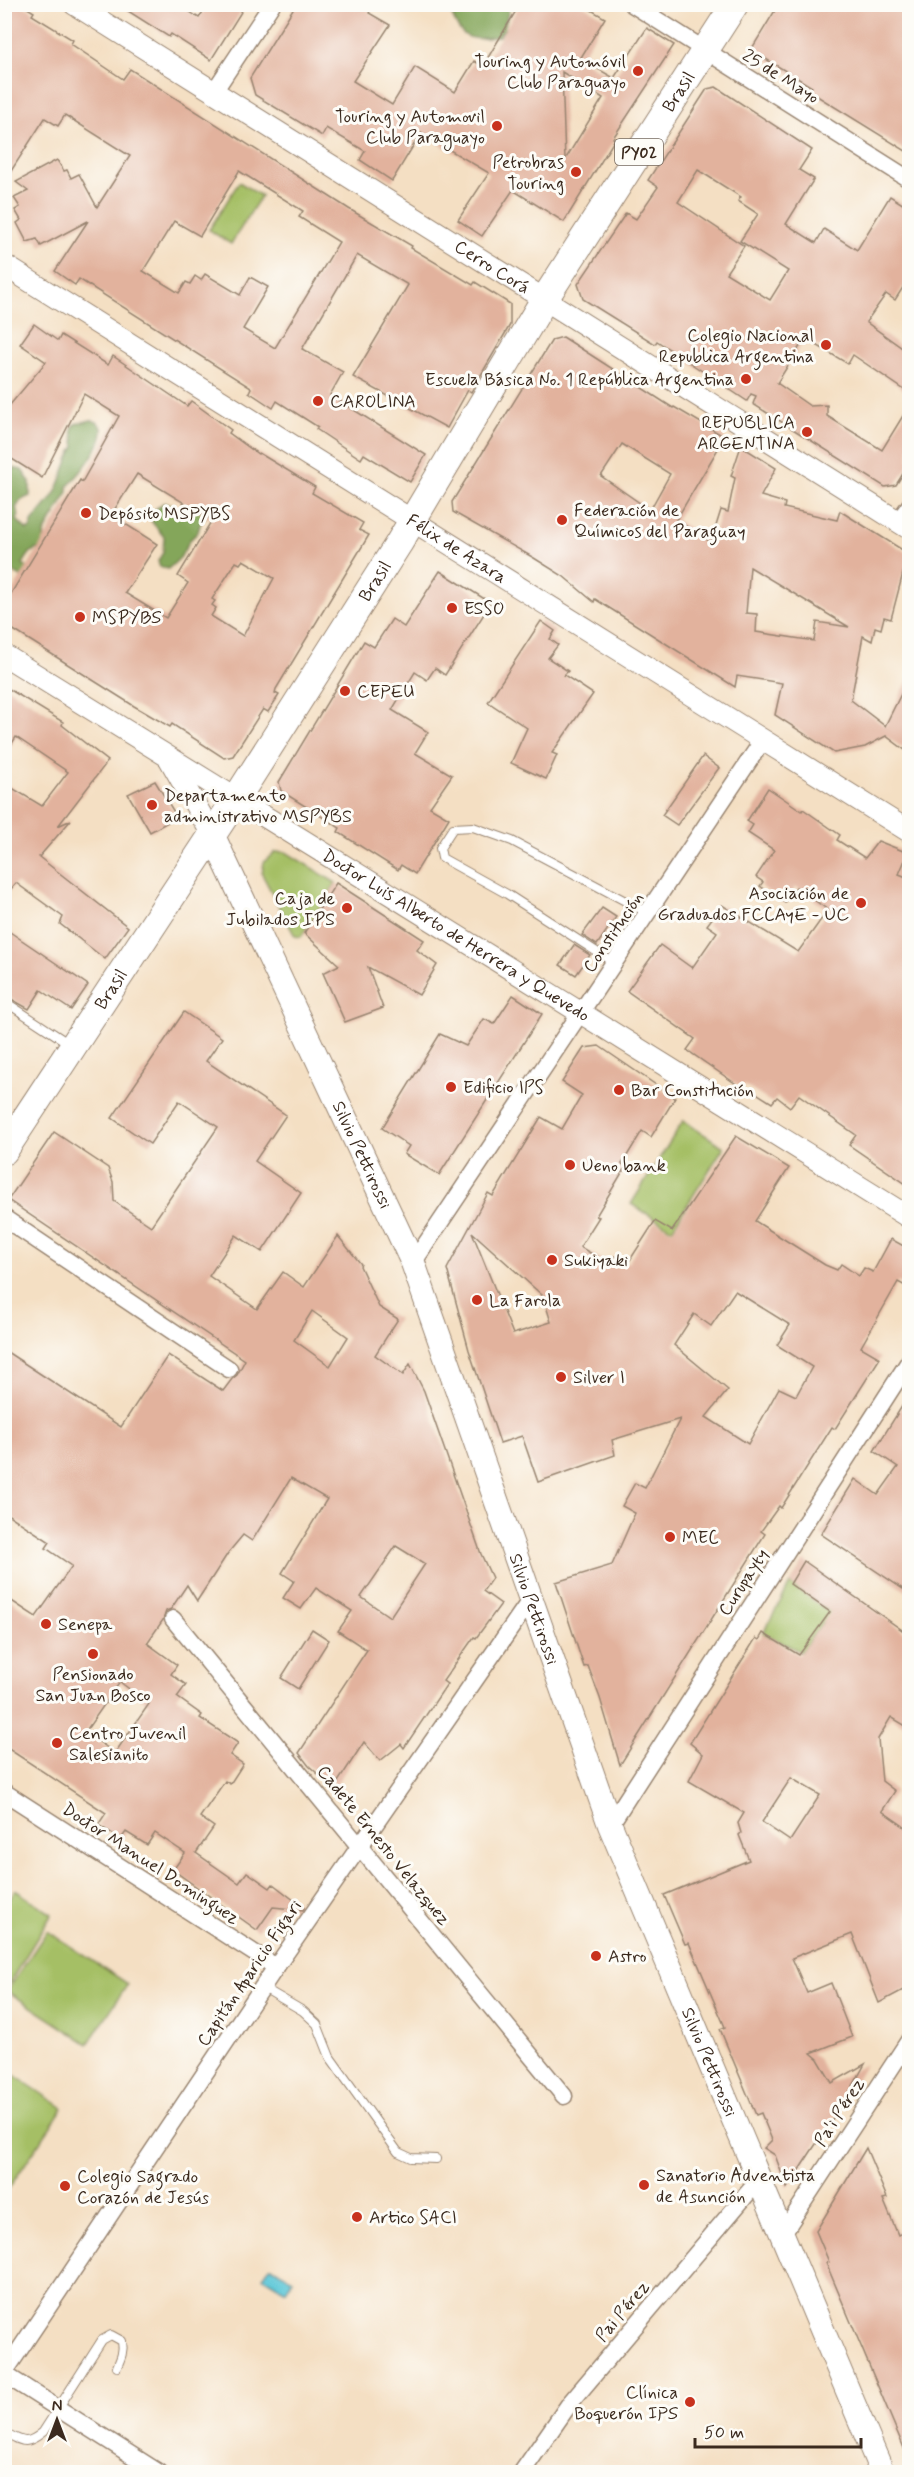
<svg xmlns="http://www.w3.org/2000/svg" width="914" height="2477" viewBox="0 0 914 2477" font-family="Mynerve,sans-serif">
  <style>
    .green { fill: #a5bf65; stroke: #707442; stroke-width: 1.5 }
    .forest { fill: #84a65a; stroke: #60683c; stroke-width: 1.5 }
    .water { fill: #5dc7d8; stroke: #4c787b; stroke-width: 1.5 }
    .building { fill: #e2b29d; fill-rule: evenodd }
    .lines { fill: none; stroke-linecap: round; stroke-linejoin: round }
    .service-casing { stroke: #988470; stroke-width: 10 }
    .minor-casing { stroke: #988470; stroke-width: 19 }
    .tertiary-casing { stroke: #988470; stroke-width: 23 }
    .secondary-casing { stroke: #988470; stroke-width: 26 }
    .primary-casing { stroke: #988470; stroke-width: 29 }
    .service { stroke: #fff; stroke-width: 8 }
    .minor { stroke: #fff; stroke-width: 16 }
    .tertiary { stroke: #fff; stroke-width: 21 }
    .secondary { stroke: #fff; stroke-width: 24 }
    .primary { stroke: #fff; stroke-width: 27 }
    .poi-dot { fill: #c8321e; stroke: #fdfcf7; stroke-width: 2 }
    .labels { text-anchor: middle; stroke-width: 6; stroke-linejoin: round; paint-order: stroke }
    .shield { fill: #fdfcf7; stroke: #75695f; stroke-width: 1.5 }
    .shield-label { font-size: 16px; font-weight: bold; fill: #3b2a1e }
    .poi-label { font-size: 18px; fill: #3b2a1e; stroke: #fdfcf7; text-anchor: start }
    .street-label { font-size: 18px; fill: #3b2a1e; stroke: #fdfcf7 }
  </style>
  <rect width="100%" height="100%" fill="#fdfcf7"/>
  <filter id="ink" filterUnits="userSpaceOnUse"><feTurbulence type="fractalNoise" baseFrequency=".0167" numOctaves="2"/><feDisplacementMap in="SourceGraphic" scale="12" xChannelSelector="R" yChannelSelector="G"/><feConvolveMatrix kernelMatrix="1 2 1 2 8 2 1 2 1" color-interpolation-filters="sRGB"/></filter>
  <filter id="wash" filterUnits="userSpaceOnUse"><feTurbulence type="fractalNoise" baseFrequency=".008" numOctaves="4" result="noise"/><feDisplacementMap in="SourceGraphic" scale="24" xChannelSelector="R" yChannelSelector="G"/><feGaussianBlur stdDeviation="1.35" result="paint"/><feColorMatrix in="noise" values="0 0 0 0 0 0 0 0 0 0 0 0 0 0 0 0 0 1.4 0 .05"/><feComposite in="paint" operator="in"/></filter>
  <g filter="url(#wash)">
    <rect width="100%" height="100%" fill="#f4dfc3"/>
    <g class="green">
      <polygon points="239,182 261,196 231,244 209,230"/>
      <polygon points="275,852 286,852 336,883 301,937 295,936 262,874 264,862"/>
      <polygon points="683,1121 724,1147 672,1229 631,1204"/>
      <polygon points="790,1584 856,1630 853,1637 825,1619 801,1652 763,1633"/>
      <polygon points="15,1890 52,1914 8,1985 4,1983 5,1906"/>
      <polygon points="47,1931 128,1984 88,2044 7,1991"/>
      <polygon points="5,2069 63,2108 9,2188 4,2185"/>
    </g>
    <g class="forest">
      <path d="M448 5V4L510 5 504 29 499 36C463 43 460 36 448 5Z"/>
      <path d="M91 420 97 422 102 428C104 445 80 474 68 486V492L44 533 45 549C32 547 29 554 23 564L32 571 24 581 20 576 5 569 4 466 22 470 30 482V496L21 500 16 508 19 515 17 520 27 530 31 528 32 522C40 512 50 502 56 491 62 481 68 454 75 447L72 429 75 424Z"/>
      <polygon points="163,503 171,504 180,511 191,504 208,513 201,522 198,532 190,540 180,558 168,569 160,567 158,561 163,552 164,537 152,522 151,513"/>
    </g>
    <polygon class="water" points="270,2266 293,2279 286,2291 263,2277"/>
    <g id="blocks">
      <g class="building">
        <path d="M4 4H21L34 12 32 15 73 40 71 44 123 79 130 69 349 209 412 246 411 248 473 285 475 282 510 304V325L471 392 468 390 447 428 353 377 408 285 357 255 302 349 343 372 330 395 426 455 410 482 364 454 361 459 316 429 318 427 277 401 273 408 249 392 251 388 79 279 75 285 55 271 88 221 41 246 37 239 27 242 17 223 21 220 15 210 20 207 14 198 28 191 16 182 57 160 64 171 67 170 71 178 79 174 97 207 130 156 65 115 58 126 45 118 4 182ZM239 171 303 211 299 217 339 242 275 348 243 329 268 287 250 277 240 295 205 274 201 280 195 276 190 284 186 282 179 293 143 271 174 221 200 236Z"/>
        <polygon points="117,4 178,4 199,18 208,4 246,4 211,60 171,34 169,37"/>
        <path d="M296 4H374L369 13 390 25 353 81 392 105 415 67 455 92 474 61 483 66 520 4H581L605 18 580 59 614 78 647 28 674 45 613 138 615 139 564 222 513 190 482 236 458 220 489 173 421 133 392 181 360 160 365 151 326 128 322 136 255 95 250 78ZM562 72 603 98 565 160Z"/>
        <polygon points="779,4 909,4 909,153 809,91 812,87 751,50"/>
        <path d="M716 87 812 150 799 170 814 179 786 224 816 243 824 229 857 250 890 196 909 208V278L895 300 886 294 866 322 909 353V393L853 355 848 364 805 338 777 383 810 406 827 405V416L882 450 909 406V464L896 485 885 487 753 404 756 396 751 394 747 401 657 341 655 344 583 299 578 284 626 213 636 219 658 187 648 180 707 89ZM698 170 741 197 738 201 758 214 740 241 788 271 770 300 726 273 744 246 678 202Z"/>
        <path d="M34 324 58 341 61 335 108 365 113 356 187 406 191 401 231 430 229 433 258 454 259 453 315 487 312 493 363 523 359 530 369 535 276 689 275 693 279 695 268 712 263 709 233 756 224 758 172 724 170 727 134 706 4 624V605L80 480 82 482 119 416 84 394 42 478 4 454V412L46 362 20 344ZM137 474 212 520 178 576 188 583 166 618 125 593 157 544 111 515ZM243 560 274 578 243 636 211 616 216 608 212 605 215 601 212 599 236 562 240 564Z"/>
        <path d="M563 337 673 408 674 407 725 437 676 520 711 542 721 510 728 512 735 478 731 476 741 446 776 468 761 496 785 503 784 508 837 520 840 511 909 554V577L903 573 891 619 884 617 881 629 875 627 872 641 863 636 851 700 885 726 909 678V753L886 736 865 747 834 753 775 715 782 683 737 676 735 687 595 599 594 602 563 576 534 558 453 512 452 502 552 340ZM622 444 670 474 650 510 601 476ZM750 567 788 590 849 627 817 622 814 641 756 632 757 614 746 613Z"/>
        <polygon points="440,571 491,603 445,675 435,668 427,680 415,672 392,710 428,732 415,753 452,775 430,807 449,818 415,874 401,865 398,870 338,832 340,828 281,791 279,782 364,641 374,647 392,619 404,627"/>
        <polygon points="541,621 555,631 550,639 558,645 548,658 568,671 564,675 593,694 552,753 557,755 546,779 511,763 527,728 488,702"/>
        <polygon points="4,686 63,722 62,725 108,761 58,826 71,820 39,857 128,927 105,959 60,924 63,917 16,883 4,897 4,783 42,806 68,772 16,737 4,756"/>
        <polygon points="703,756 719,768 677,825 662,815"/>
        <polygon points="155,781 177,817 150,832 128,794"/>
        <polygon points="768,788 802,811 803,809 840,835 837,840 865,858 878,841 908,853 899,874 909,878 909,1186 849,1145 856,1135 799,1095 790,1107 777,1097 772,1103 744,1085 742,1088 687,1050 695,1039 627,991 660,945 692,968 717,932 707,925 722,905 798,952 828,910 796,887 785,903 760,886 763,882 756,877 774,850 748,833 753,825 747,821"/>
        <polygon points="336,883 424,940 417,950 437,965 419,995 368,967 383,1008 345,1022 323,973 339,965 304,933"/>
        <polygon points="602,908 616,917 597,945 582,935"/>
        <polygon points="4,928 88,985 71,1010 41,990 29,1009 4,995"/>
        <polygon points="574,945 590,955 576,975 560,965"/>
        <polygon points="513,995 542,1014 439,1175 404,1154 409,1146 382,1128 440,1034 466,1046 484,1019 494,1024"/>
        <path d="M184 1012 222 1038 206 1061 286 1115 255 1161 301 1193 262 1252 236 1235 209 1276 257 1309 283 1272 304 1287 338 1236 361 1264 360 1266 379 1307 398 1319 375 1355 403 1375 410 1364 424 1391 481 1554 492 1578 483 1591 501 1604 476 1638 474 1637 443 1681 447 1684 404 1748 401 1744 380 1761 364 1742 334 1788 309 1766 299 1753 367 1650 338 1631 352 1611 316 1588 301 1609 283 1598 294 1581 282 1573 327 1499 291 1478 252 1541 243 1535 228 1553 197 1601 187 1585 171 1609 166 1611 163 1620 147 1643 177 1665 171 1674 186 1685 177 1697 202 1715 200 1718 238 1743 230 1755 243 1764 230 1784 225 1781 200 1817 214 1827 196 1853 239 1883 247 1872 270 1888 273 1884 304 1908 303 1910 273 1907 257 1930 173 1870 185 1853 155 1833 147 1845 126 1832 121 1839 98 1825 106 1813 4 1746V1596L36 1617 72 1566 46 1548 50 1542 4 1512V1350L121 1427 168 1355 223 1391 232 1379 237 1375 245 1360 8 1200 54 1132 108 1168 113 1182 114 1201 151 1226 218 1127 179 1101 150 1144 112 1118ZM312 1311 348 1337 330 1366 294 1340ZM396 1546 425 1564 390 1617 361 1597ZM120 1682 149 1704 115 1753 85 1732Z"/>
        <path d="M599 1046 675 1098 651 1137 642 1131 622 1164 626 1166 596 1216 599 1217 580 1247 609 1264 615 1256 628 1263 655 1221 672 1231 736 1136 789 1168 755 1221 825 1265 837 1270 841 1264 859 1276 864 1268 873 1272 891 1239 909 1249V1288L898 1282 861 1347 880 1358 835 1429 832 1427 781 1508 779 1506 761 1531 765 1534 620 1765 600 1698 588 1666 584 1667 556 1582 612 1565 635 1513 622 1506 635 1483 645 1488 680 1419 612 1440 615 1455 538 1482 522 1436 500 1443 469 1350 447 1269 488 1193 493 1196 541 1117 562 1129 582 1095 562 1082 584 1048ZM472 1232 543 1296 551 1322 513 1334ZM735 1291 790 1325 777 1345 812 1367 796 1396 779 1388 748 1444 706 1417 728 1390 674 1345 694 1314 711 1326Z"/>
        <polygon points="909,1395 909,1593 821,1534 855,1479 878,1495 898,1467 874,1451"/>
        <path d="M804 1561 909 1635V1728L891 1717 878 1739 882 1781 895 1791 882 1811 909 1830V1987L879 2003 852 1934 792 1958 807 1993 831 1983 852 2037 811 2053 818 2059 832 2083 865 2064 845 2100 787 2188 775 2155 764 2148 772 2140 761 2113 756 2115 720 2029 725 2027 689 1943 685 1944 664 1895 749 1860 739 1835 741 1833 738 1823 744 1813 689 1781 703 1754 690 1743 756 1638 759 1640 763 1633 799 1655 830 1612 790 1584ZM791 1778 820 1795 790 1841 762 1822Z"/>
        <polygon points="312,1629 329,1640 298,1689 281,1678"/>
        <polygon points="866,2148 887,2198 883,2199 898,2235 909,2230 909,2460 826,2263 829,2262 816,2231"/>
      </g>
    </g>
  </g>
  <g filter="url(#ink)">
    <use href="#blocks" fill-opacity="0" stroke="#988470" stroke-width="1.5"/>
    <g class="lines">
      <defs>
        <g id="service">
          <polyline points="614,963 507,894 442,858 440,848 453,828 473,827 512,841 648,913"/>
          <polyline points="4,1001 71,1045"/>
          <polyline points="262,1987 303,2011 317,2024 330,2057 398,2152 411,2158 436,2159"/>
          <path d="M4 2432C23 2442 26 2446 43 2432L102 2340 111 2335 122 2341C124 2351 121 2358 117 2367"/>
        </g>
        <g id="minor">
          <polyline points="632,4 910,180"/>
          <polyline points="213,93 272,4"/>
          <polyline points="898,522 910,505"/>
          <polyline points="4,1218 229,1369"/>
          <polyline points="413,1263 763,740"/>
          <polyline points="173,1619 564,2096"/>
          <polyline points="4,1792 276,1967"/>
          <polyline points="610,1825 910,1360"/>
          <polyline points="781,2236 910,2039"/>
          <polyline points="4,2373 276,1967 531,1599"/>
          <polyline points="4,2374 158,2472"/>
          <polyline points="522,2472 570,2403 758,2181"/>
        </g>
        <g id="tertiary">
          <path id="s1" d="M74 4 910 529"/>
          <path id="s2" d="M4 265 910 832"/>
          <path id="s3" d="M4 655C306 843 609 1028 910 1218"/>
          <polyline points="170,760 213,836"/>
        </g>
        <g id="secondary">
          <path id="s4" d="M213 836 413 1263 610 1825 882 2472"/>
        </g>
        <g id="primary">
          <path id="s5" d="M4 1151 236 799 399 543 544 300 735 4"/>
        </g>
      </defs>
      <use href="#service" class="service-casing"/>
      <use href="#minor" class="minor-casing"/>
      <use href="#tertiary" class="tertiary-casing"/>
      <use href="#secondary" class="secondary-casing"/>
      <use href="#primary" class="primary-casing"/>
      <use href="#service" class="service"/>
      <use href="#minor" class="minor"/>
      <use href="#tertiary" class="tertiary"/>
      <use href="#secondary" class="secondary"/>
      <use href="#primary" class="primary"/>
    </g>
  </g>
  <g class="poi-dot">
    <circle cx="638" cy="71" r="6"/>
    <circle cx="497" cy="126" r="6"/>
    <circle cx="576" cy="172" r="6"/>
    <circle cx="826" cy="345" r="6"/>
    <circle cx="746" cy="379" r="6"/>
    <circle cx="318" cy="401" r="6"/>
    <circle cx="807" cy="432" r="6"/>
    <circle cx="86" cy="513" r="6"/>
    <circle cx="562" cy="520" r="6"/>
    <circle cx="452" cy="608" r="6"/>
    <circle cx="80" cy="617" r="6"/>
    <circle cx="345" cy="691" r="6"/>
    <circle cx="152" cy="805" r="6"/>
    <circle cx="861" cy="903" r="6"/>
    <circle cx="347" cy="908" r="6"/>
    <circle cx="451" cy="1087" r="6"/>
    <circle cx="619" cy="1090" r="6"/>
    <circle cx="570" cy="1165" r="6"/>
    <circle cx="552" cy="1260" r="6"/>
    <circle cx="477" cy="1300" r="6"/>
    <circle cx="561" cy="1377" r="6"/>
    <circle cx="670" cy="1537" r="6"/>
    <circle cx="46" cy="1624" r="6"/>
    <circle cx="93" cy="1654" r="6"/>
    <circle cx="57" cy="1743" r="6"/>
    <circle cx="596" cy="1956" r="6"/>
    <circle cx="644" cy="2185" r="6"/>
    <circle cx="65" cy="2186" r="6"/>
    <circle cx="357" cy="2217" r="6"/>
    <circle cx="690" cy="2402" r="6"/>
  </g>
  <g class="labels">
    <rect class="shield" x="615" y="139" width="48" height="26" rx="4.5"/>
    <g class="shield-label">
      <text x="639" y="158">PY02</text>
    </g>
    <g class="poi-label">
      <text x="626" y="67" text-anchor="end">Touring y Automóvil<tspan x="626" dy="21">Club Paraguayo</tspan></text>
      <text x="485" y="122" text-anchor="end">Touring y Automovil<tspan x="485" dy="21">Club Paraguayo</tspan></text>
      <text x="564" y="168" text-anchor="end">Petrobras<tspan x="564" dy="21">Touring</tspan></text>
      <text x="814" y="341" text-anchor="end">Colegio Nacional<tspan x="814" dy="21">Republica Argentina</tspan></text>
      <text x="734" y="385" text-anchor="end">Escuela Básica No. 1 República Argentina</text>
      <text x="330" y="407">CAROLINA</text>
      <text x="795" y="428" text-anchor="end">REPUBLICA<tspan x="795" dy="21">ARGENTINA</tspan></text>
      <text x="574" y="516">Federación de<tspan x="574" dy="21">Químicos del Paraguay</tspan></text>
      <text x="98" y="519">Depósito MSPYBS</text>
      <text x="464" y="614">ESSO</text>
      <text x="92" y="623">MSPYBS</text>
      <text x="357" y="697">CEPEU</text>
      <text x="164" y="801">Departamento<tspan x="164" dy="21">administrativo MSPYBS</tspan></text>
      <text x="849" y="899" text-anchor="end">Asociación de<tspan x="849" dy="21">Graduados FCCAyE - UC</tspan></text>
      <text x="335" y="904" text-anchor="end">Caja de<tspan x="335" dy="21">Jubilados IPS</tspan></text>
      <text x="463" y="1093">Edificio IPS</text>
      <text x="631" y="1096">Bar Constitución</text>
      <text x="582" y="1171">Ueno bank</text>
      <text x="564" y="1266">Sukiyaki</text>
      <text x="489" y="1306">La Farola</text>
      <text x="573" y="1383">Silver I</text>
      <text x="682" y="1543">MEC</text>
      <text x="58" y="1630">Senepa</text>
      <text x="93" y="1680" text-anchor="middle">Pensionado<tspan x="93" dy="21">San Juan Bosco</tspan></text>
      <text x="69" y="1739">Centro Juvenil<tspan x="69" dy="21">Salesianito</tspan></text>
      <text x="608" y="1962">Astro</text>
      <text x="656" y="2181">Sanatorio Adventista<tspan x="656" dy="21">de Asunción</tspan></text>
      <text x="77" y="2182">Colegio Sagrado<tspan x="77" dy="21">Corazón de Jesús</tspan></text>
      <text x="369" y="2223">Artico SACI</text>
      <text x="678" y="2398" text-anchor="end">Clínica<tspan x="678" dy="21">Boquerón IPS</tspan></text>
    </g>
    <g class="street-label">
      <text transform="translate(781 76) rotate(32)" y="6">25 de Mayo</text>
      <text dy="6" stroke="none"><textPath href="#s5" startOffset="1256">Brasil</textPath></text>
      <text dy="6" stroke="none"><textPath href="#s1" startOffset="494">Cerro Corá</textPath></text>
      <text dy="6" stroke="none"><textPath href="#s2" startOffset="534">Félix de Azara</textPath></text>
      <text dy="6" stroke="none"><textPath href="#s5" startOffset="680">Brasil</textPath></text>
      <text transform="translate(613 932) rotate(-56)" y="6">Constitución</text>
      <text dy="6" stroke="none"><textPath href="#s3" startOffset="532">Doctor Luis Alberto de Herrera y Quevedo</textPath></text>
      <text dy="6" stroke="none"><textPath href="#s5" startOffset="194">Brasil</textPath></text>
      <text dy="6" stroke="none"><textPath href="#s4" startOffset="352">Silvio Pettirossi</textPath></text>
      <text transform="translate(743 1582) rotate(-57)" y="6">Curupayty</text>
      <text dy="6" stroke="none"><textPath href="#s4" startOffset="838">Silvio Pettirossi</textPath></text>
      <text transform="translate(384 1845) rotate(51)" y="6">Cadete Ernesto Velazquez</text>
      <text transform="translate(151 1863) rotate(33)" y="6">Doctor Manuel Dominguez</text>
      <text transform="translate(249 1973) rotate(-56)" y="6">Capitán Aparicio Figari</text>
      <text dy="6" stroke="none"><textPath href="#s4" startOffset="1324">Silvio Pettirossi</textPath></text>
      <text transform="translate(839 2112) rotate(-57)" y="6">Pa'i Pérez</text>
      <text transform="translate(622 2311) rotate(-50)" y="6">Pai Pérez</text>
    </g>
  </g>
  <rect width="914" height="2477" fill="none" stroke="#fdfcf7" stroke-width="24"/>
  <g transform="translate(57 2420)" stroke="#fdfcf7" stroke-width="4.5" paint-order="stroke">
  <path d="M0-4.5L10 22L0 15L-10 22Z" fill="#3b2a1e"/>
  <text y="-9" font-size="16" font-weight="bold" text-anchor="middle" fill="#3b2a1e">N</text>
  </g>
  <path d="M695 2438v9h166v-9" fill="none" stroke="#3b2a1e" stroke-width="3"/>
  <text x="704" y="2438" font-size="18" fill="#3b2a1e" stroke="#fdfcf7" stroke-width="4.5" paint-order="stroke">50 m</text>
</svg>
